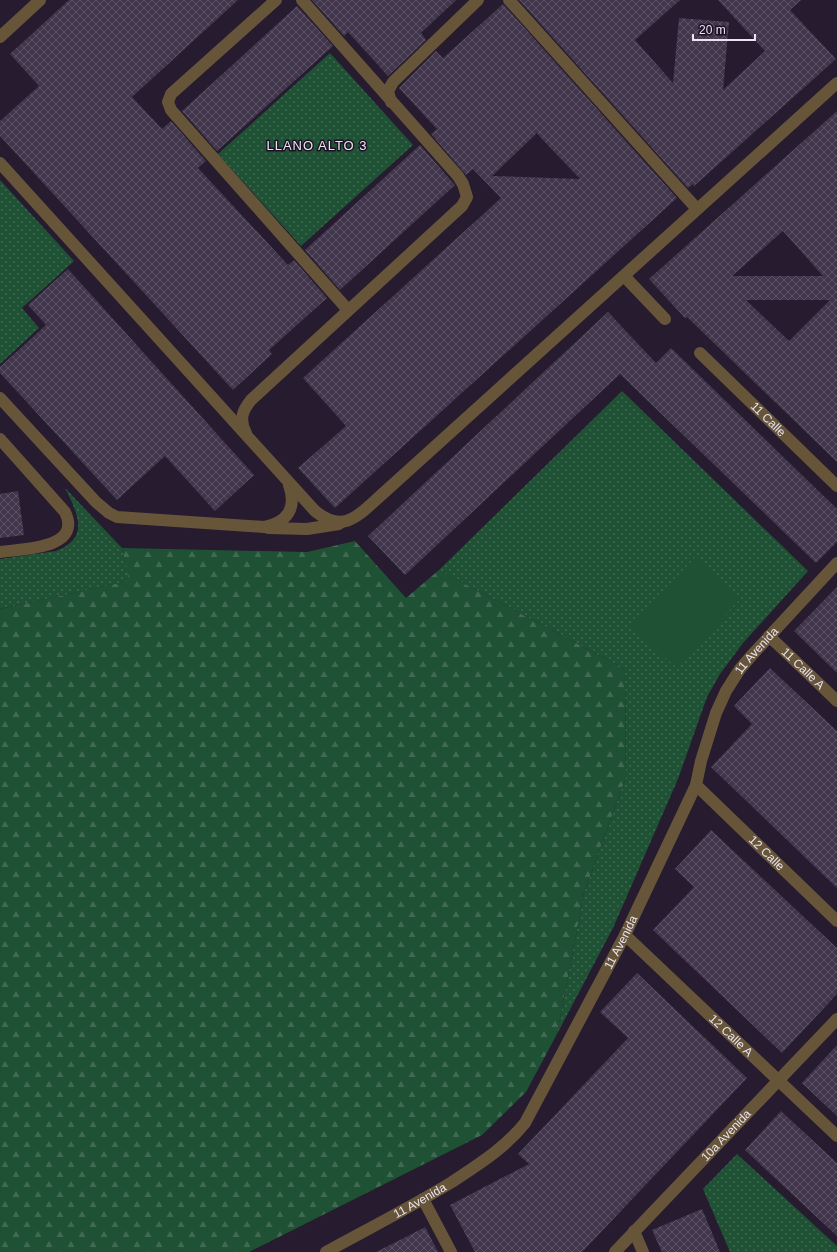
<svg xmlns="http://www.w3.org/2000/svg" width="837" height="1252" viewBox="0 0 837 1252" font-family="Helvetica,sans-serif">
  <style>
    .forest { fill: url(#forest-firs) }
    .park { fill: url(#park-dots) }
    .garden { fill: #1f5135 }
    .building { fill: url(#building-cross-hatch); fill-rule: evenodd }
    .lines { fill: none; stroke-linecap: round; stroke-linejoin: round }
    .street { stroke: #67553a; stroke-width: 12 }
    .labels { text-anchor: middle; stroke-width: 3; stroke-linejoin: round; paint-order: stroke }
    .street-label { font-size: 12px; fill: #ebe4f2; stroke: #1d1125 }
    .neighbourhood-label { font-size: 13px; letter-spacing: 1px; fill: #ebe4f2; stroke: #1d1125 }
  </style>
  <defs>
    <pattern id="forest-firs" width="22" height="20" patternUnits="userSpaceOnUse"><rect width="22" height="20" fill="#1f5135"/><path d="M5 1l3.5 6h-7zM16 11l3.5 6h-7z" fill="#406a53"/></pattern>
    <pattern id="park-dots" width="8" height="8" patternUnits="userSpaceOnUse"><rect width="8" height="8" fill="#1f5135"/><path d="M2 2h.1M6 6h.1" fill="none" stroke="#406a53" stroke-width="1.8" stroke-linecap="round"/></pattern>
    <pattern id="building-cross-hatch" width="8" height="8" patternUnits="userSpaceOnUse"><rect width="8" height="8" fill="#42364c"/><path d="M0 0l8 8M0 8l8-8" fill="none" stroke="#5d5366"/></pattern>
  </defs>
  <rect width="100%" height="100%" fill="#261b2f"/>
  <polygon class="forest" points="355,541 406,598 439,570 625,669 626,777 584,893 557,1034 526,1092 482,1135 249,1252 0,1252 0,609 128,581 122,548 307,552"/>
  <g class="park">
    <polygon points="330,53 413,145 301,246 218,154"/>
    <polygon points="0,180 74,261 22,308 39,328 0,364"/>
    <polygon points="622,391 808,571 743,643 720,674 707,697 678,779 613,928 557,1034 584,893 626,777 625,669 439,570"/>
    <path d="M65 488 122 548 129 581 0 609V559L56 551C91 538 77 512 65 488Z"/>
    <polygon points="737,1154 837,1246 837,1252 730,1252 703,1189"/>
  </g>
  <polygon class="garden" points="696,556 741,598 677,668 631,627"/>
  <g class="building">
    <polygon points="69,0 238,0 132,97 162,129 171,121 206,161 198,168 288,265 294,260 327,298 269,350 272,354 233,390 0,136 0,121 39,86 10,54"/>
    <polygon points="312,0 456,0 421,33 426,40 388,76 348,32 344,36"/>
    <polygon points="519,0 680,0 635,40 673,83 679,18 729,22 723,90 765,51 718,0 801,0 790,10 836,59 694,186 693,184 688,188"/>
    <path d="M503 4 677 198 335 508 298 468 346 426 303 378 501 198 473 169 466 175 431 134 437 129 399 88 436 51 443 58ZM537 133 542 139 580 179 492 176Z"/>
    <polygon points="297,6 333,46 217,151 182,111"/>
    <path d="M837 111V462L687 317 685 318 649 279ZM783 231 823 276H732ZM746 300H830L789 341Z"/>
    <polygon points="420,145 455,185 340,290 305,250"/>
    <polygon points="68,269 254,475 215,511 165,456 117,500 0,373 0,367 46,325 28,305"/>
    <polygon points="608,312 656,363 671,348 837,509 837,542 816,563 620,374 405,575 368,536"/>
    <polygon points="18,491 24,535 0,538 0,494"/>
    <polygon points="837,587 837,673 794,631"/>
    <polygon points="770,668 837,731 837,888 711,767 752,724 734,706"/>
    <polygon points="711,830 837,948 837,994 782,1053 653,930 694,887 675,869"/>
    <polygon points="637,973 747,1078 582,1252 475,1252 450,1205 529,1164 518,1154 628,1038 600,1012"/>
    <polygon points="837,1045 837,1116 802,1083"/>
    <polygon points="781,1111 837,1163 837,1236 745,1150"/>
    <polygon points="702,1209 720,1252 662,1252 652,1230"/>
    <polygon points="425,1227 438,1252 376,1252 406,1237"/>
  </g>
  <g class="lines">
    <g class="street">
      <polyline points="276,0 171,94 168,102 171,110 348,310"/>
      <polyline points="509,0 697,209"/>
      <polyline points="0,37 40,0"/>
      <polyline points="391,102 388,91 393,82 478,0"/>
      <path d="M0 163 315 511C342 533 356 518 378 498L837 83"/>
      <polyline points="625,277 665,319"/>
      <path id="s1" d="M700 353 837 486"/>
      <path d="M0 398 96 502 109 513 117 517 264 527C288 522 297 508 289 485"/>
      <path d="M246 433C239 420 242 411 251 400L462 206 467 197 463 184 458 176 302 0"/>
      <path d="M0 439 65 512C83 549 22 549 0 552"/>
      <polyline points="268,528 307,529 339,524"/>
      <path id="s2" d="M769 636 837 701"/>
      <path id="s3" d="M696 785 837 921"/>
      <path id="s4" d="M625 935 837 1136"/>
      <polyline points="423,1199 451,1252"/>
      <polyline points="634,1231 643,1252"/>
      <path id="s5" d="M326 1252C368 1229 411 1207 452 1182 479 1164 505 1148 525 1123L625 935 696 785 701 761 716 713 726 691 740 669 752 655 837 563"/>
      <path id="s6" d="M615 1252 837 1019"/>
    </g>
  </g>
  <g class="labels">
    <g class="street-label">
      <text dy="4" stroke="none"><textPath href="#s1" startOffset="95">11 Calle</textPath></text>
      <text dy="4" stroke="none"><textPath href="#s5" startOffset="767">11 Avenida</textPath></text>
      <text dy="4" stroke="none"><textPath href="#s2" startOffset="47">11 Calle A</textPath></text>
      <text dy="4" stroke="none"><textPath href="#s3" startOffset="98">12 Calle</textPath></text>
      <text dy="4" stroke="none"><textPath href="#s5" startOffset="443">11 Avenida</textPath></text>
      <text dy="4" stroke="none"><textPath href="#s4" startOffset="146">12 Calle A</textPath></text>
      <text dy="4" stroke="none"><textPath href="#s6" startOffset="161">10a Avenida</textPath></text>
      <text dy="4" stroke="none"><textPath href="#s5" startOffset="107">11 Avenida</textPath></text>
    </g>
    <g class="neighbourhood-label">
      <text x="317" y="150">LLANO ALTO 3</text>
    </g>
  </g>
  <path d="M693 34v6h62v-6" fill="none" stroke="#ebe4f2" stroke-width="2"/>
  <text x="699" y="34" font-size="12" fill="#ebe4f2" stroke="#1d1125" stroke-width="3" paint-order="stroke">20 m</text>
</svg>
